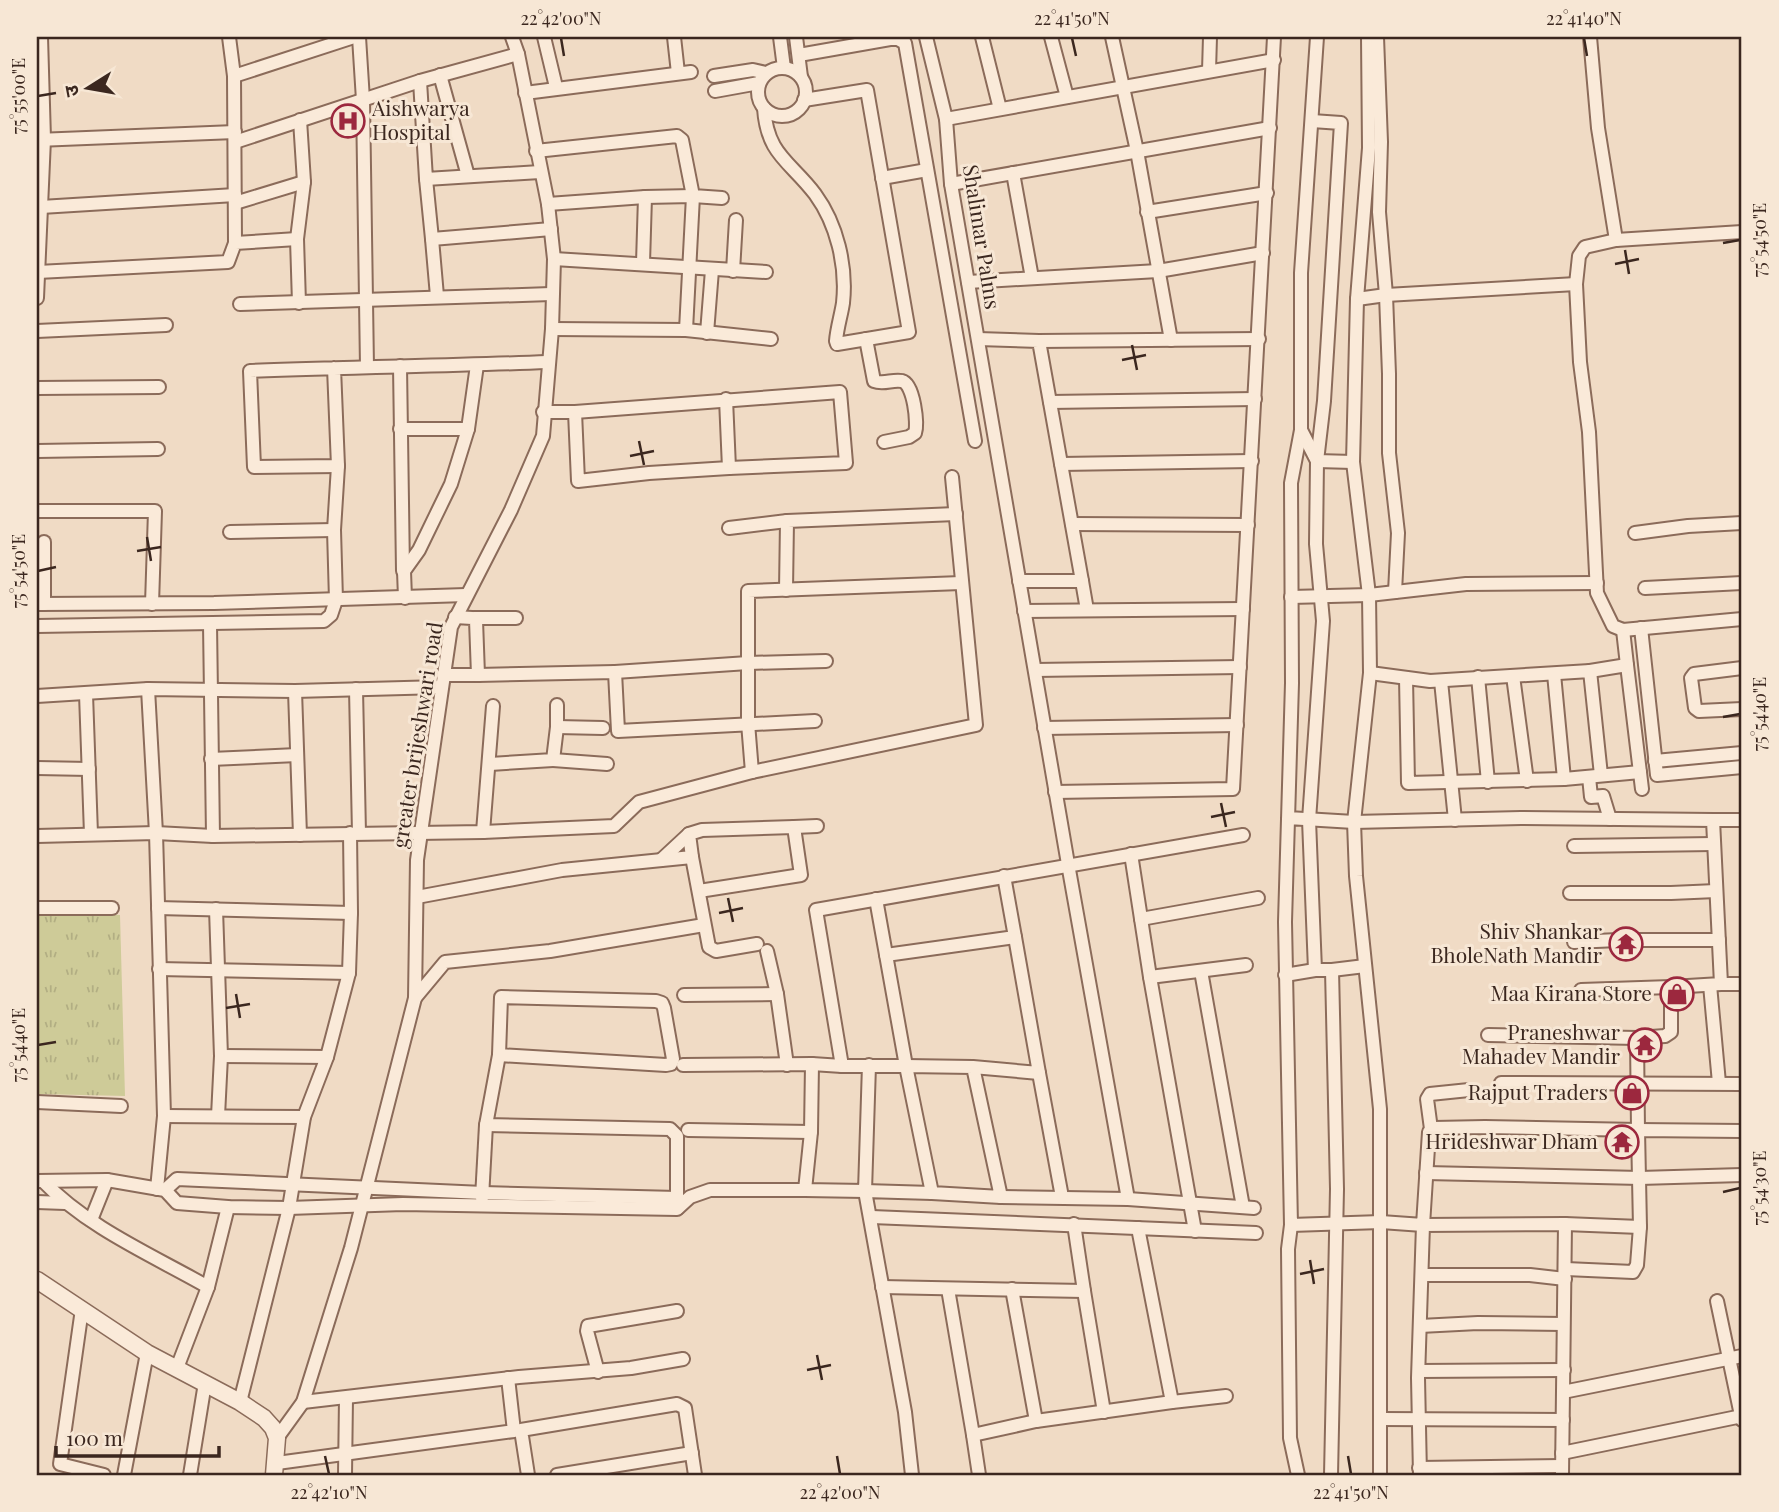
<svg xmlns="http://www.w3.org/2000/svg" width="1779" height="1512" viewBox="0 0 1779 1512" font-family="'Playfair Display','Noto Sans Devanagari',serif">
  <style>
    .park { fill: url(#park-tufts) }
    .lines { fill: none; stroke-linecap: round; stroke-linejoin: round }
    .minor-casing { stroke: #8b6b5a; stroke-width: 16 }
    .tertiary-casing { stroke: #8b6b5a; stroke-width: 19 }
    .minor { stroke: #faead9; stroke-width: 12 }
    .tertiary { stroke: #faead9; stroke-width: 16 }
    .ticks { fill: none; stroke: #3b271f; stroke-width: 2.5 }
    .labels { text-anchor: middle; stroke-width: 6; stroke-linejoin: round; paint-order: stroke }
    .poi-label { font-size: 21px; fill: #3b271f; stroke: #f7e7d5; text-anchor: end }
    .street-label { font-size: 21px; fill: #3b271f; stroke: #f7e7d5 }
    .neatline { fill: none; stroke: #3b271f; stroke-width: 2.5 }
    .ticks-label { font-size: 18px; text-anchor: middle; fill: #3b271f }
  </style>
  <defs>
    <pattern id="park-tufts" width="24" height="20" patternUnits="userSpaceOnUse" patternTransform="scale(1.75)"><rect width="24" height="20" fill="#cecb98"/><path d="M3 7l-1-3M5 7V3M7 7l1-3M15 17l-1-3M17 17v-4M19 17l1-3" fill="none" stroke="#b2ae83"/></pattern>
  </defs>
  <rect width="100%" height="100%" fill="#f0dbc5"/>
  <polygon class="park" points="37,911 120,915 125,1096 37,1094"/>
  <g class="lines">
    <defs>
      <g id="minor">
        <polyline points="229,37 234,76 354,37"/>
        <polyline points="359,37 363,100 367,367"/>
        <polyline points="544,37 556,87"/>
        <polyline points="674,37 678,73"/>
        <polyline points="780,37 784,68"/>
        <polyline points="796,37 801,77"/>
        <polyline points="926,37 946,119 951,184 1068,864 1128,1199 1001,1197"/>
        <polyline points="982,37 1000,109"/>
        <polyline points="1051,37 1067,97"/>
        <polyline points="1112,37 1137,151 1171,340"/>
        <polyline points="1368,37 1369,148 1357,299 1353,462 1369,595 1370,673 1354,822 1356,876 1380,1109 1380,1475"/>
        <polyline points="1377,37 1381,142 1379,212 1386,295 1389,374 1389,453 1398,533 1395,592"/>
        <polyline points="1590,37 1598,128 1616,240"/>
        <polyline points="518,54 420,81 426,179 540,172"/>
        <polyline points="799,55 890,39 898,39 905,43 975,441"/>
        <circle cx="782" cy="92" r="24"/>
        <polyline points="1209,71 1210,37"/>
        <polyline points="440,75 468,176"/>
        <polyline points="234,76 235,243"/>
        <polyline points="714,76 753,70 766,73"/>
        <polyline points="715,91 759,83"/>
        <polyline points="525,93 691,72"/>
        <path d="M764 108C767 155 790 161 815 194 837 224 847 266 843 303 841 316 837 328 836 341L837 344 909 332 867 90 804 100"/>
        <polyline points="946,119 1274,60"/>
        <polyline points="1312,121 1341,123 1324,401 1317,461 1316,544 1323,621 1309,820 1315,970 1332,970 1337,1189 1331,1475"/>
        <polyline points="37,140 235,132"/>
        <polyline points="235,142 420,81"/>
        <polyline points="536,151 677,136 682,140 693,196 722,198"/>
        <polyline points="1013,173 1032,278"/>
        <polyline points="882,178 927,170"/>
        <polyline points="426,179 432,239"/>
        <polyline points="951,184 1270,128"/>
        <polyline points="235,203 304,182"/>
        <polyline points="548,204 645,197 693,196 686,330 552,329"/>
        <polyline points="41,207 235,195"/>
        <polyline points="1147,212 1267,193"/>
        <polyline points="1742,232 1616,240 1585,247 1579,256 1576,284 1580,362 1589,432 1597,593 1613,626 1623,630 1742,619"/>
        <polyline points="554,259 766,272"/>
        <polyline points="643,263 645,197"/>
        <polyline points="733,271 736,220"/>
        <polyline points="38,272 228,262 235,243 297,239"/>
        <polyline points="968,282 1158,271 1263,253"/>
        <polyline points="437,296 432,239 551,229"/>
        <polyline points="37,298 44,139 41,37"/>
        <polyline points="1357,299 1386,295 1576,284"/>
        <polyline points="299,303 297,239 304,182 300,120"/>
        <polyline points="240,304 551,294"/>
        <polyline points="686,330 771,339"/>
        <polyline points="37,331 166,325"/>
        <polyline points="707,333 712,270"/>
        <path d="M866 339 874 381C884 385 892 379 902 381 914 384 918 424 915 433L909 437 884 442"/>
        <polyline points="978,339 1039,341 1082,581"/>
        <polyline points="1039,341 1259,339"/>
        <polyline points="400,366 403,571"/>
        <path d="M334 368 338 466 254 467 250 371C349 367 449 366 548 362"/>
        <polyline points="37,388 159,387"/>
        <polyline points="1050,402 1255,399"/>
        <polyline points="543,412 575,412 840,392 846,463 729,468"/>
        <polyline points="575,412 578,481 649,473 729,468 726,399"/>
        <polyline points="400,429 468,429"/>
        <polyline points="1301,430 1317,461 1353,462"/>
        <polyline points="37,451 158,449"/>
        <polyline points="1061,464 1252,461"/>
        <polyline points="37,511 155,511 152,604"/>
        <polyline points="1072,524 1248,525"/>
        <polyline points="729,528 787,521"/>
        <polyline points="230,532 334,530"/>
        <polyline points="1635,533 1688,526 1742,523"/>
        <polyline points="1019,581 1082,581 1087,610"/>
        <polyline points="1645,588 1742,583"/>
        <polyline points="786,590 787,521 956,514"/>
        <polyline points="1291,597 1369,595 1466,584 1597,583"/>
        <polyline points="405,598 404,571 419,550 451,484 468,429 477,365"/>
        <polyline points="37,604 214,603 466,595"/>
        <polyline points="44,604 44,542"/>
        <polyline points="1024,611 1243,609"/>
        <polyline points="474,618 516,618"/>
        <polyline points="210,624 213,836"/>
        <polyline points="37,626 324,621 331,615 336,600 334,530 338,466"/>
        <polyline points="1641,628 1657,775 1742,767"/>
        <polyline points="1623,630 1627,665"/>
        <polyline points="1742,668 1694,674 1691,678 1695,708 1699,711 1742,709"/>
        <polyline points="1035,670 1240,667"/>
        <polyline points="1590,671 1627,665 1642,789"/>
        <polyline points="615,672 748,663 826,661"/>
        <polyline points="1370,673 1430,681 1590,671 1601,775"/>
        <polyline points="443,675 478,675 476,620 472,618 455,617"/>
        <polyline points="478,675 615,672 618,731 815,721"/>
        <polyline points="1513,676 1527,781"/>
        <polyline points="1478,677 1488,782"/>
        <polyline points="1406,678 1408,783 1564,779 1554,674"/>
        <polyline points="1441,681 1455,820"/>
        <polyline points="148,689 156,833 164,1116 157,1189"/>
        <polyline points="356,689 359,833"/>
        <polyline points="295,691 300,835"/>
        <polyline points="86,694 91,834"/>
        <polyline points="37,696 148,689 295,691 441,687"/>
        <polyline points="557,727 603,728"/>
        <polyline points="1044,728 1237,725"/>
        <polyline points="211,759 297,755"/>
        <polyline points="553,760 607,764"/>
        <polyline points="1655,761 1742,753"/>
        <polyline points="490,764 553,760 557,727 557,705"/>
        <polyline points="37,768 89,769"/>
        <polyline points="752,772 748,723 748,591 961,583"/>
        <polyline points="1589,777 1591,797 1603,796 1610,819"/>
        <polyline points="1564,779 1640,772"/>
        <polyline points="1055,792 1233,789 1274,37"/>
        <polyline points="1288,818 1354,822 1521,818 1713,820 1721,984 1671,987 1671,1032 1665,1036 1637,1038 1638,1130 1485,1127 1434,1128 1429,1132 1423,1225 1381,1222 1291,1225 1285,922 1292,683 1291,483 1301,430 1301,273 1317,37"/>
        <polyline points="1713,820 1742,820"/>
        <polyline points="794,827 817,826"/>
        <polyline points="483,832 614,826 639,802 752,772 976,725 952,477"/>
        <polyline points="37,836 156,833 213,836 483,832 493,706"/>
        <polyline points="1574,846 1713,844"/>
        <polyline points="1131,854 1150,977 1195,1231"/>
        <polyline points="692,857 709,947 716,951 757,944"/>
        <polyline points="661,860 689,834"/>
        <polyline points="1570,893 1671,893 1716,891"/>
        <polyline points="417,897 562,870 692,857 689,834 702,830 794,827 801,875 699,891"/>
        <polyline points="37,908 112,908"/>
        <polyline points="158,908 351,913"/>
        <polyline points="216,909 221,1056 218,1116"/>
        <polyline points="1141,919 1258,898"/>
        <polyline points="1574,942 1618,940 1719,940"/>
        <polyline points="767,951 777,994 787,1065"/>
        <polyline points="886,955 1015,937 1004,876"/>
        <polyline points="159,969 349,973"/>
        <polyline points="1332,970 1365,966"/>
        <polyline points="1201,971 1243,1207"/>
        <polyline points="1285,975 1315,970"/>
        <polyline points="1150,977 1246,965"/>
        <polyline points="1721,984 1742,984"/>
        <polyline points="1710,985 1719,1083"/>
        <polyline points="1581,990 1671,987"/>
        <polyline points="684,995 777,994"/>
        <polygon points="501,997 656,1001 662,1003 664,1008 673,1059 671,1064 666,1065 499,1055"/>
        <polyline points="415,998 445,962 550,951 704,925"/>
        <polyline points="1488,1035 1637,1038"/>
        <polyline points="499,1055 486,1125 670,1129 677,1136 677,1203"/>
        <polyline points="221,1056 327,1057"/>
        <polyline points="812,1064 811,1132 805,1190 865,1191 869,1065"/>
        <polyline points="683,1065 812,1064 842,1066 816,910 1243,835"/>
        <polyline points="842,1066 906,1066 876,899"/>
        <polyline points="973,1067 1001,1197 932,1193 906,1066 973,1067 1039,1073 1015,937"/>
        <polyline points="1039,1073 1062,1197"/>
        <polyline points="1501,1083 1742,1084"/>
        <polyline points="37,1102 121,1106"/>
        <polyline points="164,1116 304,1117"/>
        <polyline points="1431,1129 1427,1099 1430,1094 1469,1090"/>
        <polyline points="688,1130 811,1132"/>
        <polyline points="1426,1173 1640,1178 1742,1175"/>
        <polyline points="37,1181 107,1180 165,1190 177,1203 228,1207 289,1208 403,1204 677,1209"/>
        <path d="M43 1181C88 1228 152 1255 208 1287"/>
        <polyline points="165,1190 177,1179 483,1193 677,1198 683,1202"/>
        <polyline points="482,1198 486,1125"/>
        <polyline points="1128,1199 1254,1208"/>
        <polyline points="37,1202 65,1203"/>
        <polyline points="678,1208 690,1197 710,1190 805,1190"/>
        <polyline points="872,1217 1256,1233"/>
        <polyline points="91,1220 107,1180"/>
        <polyline points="1565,1224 1640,1227 1638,1130 1742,1131"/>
        <polyline points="1291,1225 1288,1249 1290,1438 1298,1475"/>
        <polyline points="1566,1269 1633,1272 1637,1265 1640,1227"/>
        <polyline points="1422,1275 1530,1275 1565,1279"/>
        <polyline points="882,1287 1084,1291 1074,1224"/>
        <polyline points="948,1289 973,1435 1036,1421"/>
        <polyline points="1012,1289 1036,1421 1172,1402 1138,1228"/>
        <polyline points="1084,1291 1104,1412"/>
        <polyline points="1717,1301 1742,1420"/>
        <polyline points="82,1309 60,1464 104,1475"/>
        <polyline points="1420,1326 1478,1323 1563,1324"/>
        <polyline points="177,1368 208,1287 228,1207"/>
        <polyline points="1419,1371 1564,1370"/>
        <polyline points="598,1372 587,1331 588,1326 677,1311"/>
        <polyline points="1563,1392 1742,1356"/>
        <polyline points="240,1402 289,1208 304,1117 327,1057 349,973 351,913 350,833"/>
        <polyline points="303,1402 519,1377 631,1368 683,1359"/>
        <polyline points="1172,1402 1226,1396"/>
        <polyline points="1381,1419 1563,1420"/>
        <polyline points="973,1435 979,1475"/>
        <polyline points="277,1438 303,1402 351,1248 415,998 417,860 451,627 511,510 543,436 552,329 554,259 548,204 518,54 512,37"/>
        <polyline points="1562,1453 1742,1416"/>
        <polyline points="277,1463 514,1431 508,1378"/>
        <polyline points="1419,1468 1562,1466"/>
        <polyline points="124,1475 147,1353"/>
        <polyline points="190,1475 205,1383"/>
        <polyline points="345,1475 346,1398"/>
        <polyline points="528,1475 521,1430 677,1404 685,1408 695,1475"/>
        <polyline points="557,1475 692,1453"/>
        <polyline points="912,1475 905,1412 865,1191 932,1193"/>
        <polyline points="1420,1475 1418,1378 1423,1225 1565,1224 1562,1475"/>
      </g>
      <polyline id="tertiary" points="37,1280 147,1353 240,1402 264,1418 273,1428 277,1438 274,1475"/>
    </defs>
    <use href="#minor" class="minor-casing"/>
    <use href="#tertiary" class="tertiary-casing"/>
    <use href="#minor" class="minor"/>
    <use href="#tertiary" class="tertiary"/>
  </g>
  <path class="ticks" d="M561 38 564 56M1072 38 1076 56M1584 38 1587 56M38 96 56 93M1723 243 1740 240M1625 250 1629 274M1615 264 1639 259M1132 345 1137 370M1122 360 1146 355M639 441 644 465M630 456 654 451M147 537 151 561M137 551 161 547M38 571 56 567M1723 717 1740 714M1221 803 1226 827M1211 817 1235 812M728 898 733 922M719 913 743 908M236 994 240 1018M226 1008 250 1004M38 1045 56 1042M1723 1192 1740 1188M1310 1260 1314 1284M1300 1274 1324 1269M817 1355 822 1380M807 1370 831 1365M325 1456 329 1474M837 1456 840 1474M1348 1456 1351 1474"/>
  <defs>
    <symbol id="hospital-ring" viewBox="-11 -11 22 22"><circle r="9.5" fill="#f7e7d5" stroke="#9c283e" stroke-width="1.5"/><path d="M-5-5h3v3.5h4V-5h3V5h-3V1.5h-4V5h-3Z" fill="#9c283e"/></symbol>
    <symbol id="temple-ring" viewBox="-11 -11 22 22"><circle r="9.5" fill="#f7e7d5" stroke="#9c283e" stroke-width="1.5"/><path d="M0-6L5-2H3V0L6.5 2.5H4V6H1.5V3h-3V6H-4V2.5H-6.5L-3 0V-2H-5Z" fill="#9c283e"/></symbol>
    <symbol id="shop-ring" viewBox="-11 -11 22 22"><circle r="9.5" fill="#f7e7d5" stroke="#9c283e" stroke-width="1.5"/><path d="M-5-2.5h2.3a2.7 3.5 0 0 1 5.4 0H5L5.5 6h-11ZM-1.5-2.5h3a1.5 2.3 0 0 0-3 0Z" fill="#9c283e"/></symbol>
  </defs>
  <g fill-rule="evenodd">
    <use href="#hospital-ring" x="329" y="102" width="38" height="38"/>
    <use href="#temple-ring" x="1607" y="925" width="38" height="38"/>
    <use href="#shop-ring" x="1658" y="975" width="38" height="38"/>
    <use href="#temple-ring" x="1626" y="1026" width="38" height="38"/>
    <use href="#shop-ring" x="1613" y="1074" width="38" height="38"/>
    <use href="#temple-ring" x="1603" y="1123" width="38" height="38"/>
  </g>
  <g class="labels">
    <g class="poi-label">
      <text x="372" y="116" text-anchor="start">Aishwarya<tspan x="372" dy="24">Hospital</tspan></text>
      <text x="1602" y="939">Shiv Shankar<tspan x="1602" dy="24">BholeNath Mandir</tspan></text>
      <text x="1652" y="1001">Maa Kirana Store</text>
      <text x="1620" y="1040">Praneshwar<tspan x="1620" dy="24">Mahadev Mandir</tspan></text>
      <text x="1608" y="1100">Rajput Traders</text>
      <text x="1598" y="1149">Hrideshwar Dham</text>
    </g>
    <g class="street-label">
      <text transform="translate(981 237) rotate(81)" y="7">Shalimar Palms</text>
      <text transform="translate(418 735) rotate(-81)" y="7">greater brijeshwari road</text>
    </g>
  </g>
  <rect width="1779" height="1512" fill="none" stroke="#f7e7d5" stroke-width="77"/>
  <g transform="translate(88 88) rotate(259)" stroke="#f7e7d5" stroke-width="5" paint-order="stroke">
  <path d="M0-5L12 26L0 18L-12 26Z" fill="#3b271f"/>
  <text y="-10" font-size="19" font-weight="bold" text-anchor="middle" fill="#3b271f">उ</text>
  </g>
  <path d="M56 1446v10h163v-10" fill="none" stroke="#3b271f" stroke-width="3.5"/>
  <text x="66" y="1446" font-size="21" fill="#3b271f" stroke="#f7e7d5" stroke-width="5" paint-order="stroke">100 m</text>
  <rect x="38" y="38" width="1702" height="1436" class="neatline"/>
  <g class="ticks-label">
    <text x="561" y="25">22°42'00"N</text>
    <text x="1072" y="25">22°41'50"N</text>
    <text x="1584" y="25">22°41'40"N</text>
    <text transform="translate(19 96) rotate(-90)" y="6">75°55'00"E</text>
    <text transform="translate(1760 240) rotate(-90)" y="6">75°54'50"E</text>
    <text transform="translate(19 571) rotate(-90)" y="6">75°54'50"E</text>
    <text transform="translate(1760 714) rotate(-90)" y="6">75°54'40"E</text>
    <text transform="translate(19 1045) rotate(-90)" y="6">75°54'40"E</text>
    <text transform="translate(1760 1188) rotate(-90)" y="6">75°54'30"E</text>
    <text x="329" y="1499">22°42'10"N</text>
    <text x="840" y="1499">22°42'00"N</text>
    <text x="1351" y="1499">22°41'50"N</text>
  </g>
</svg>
